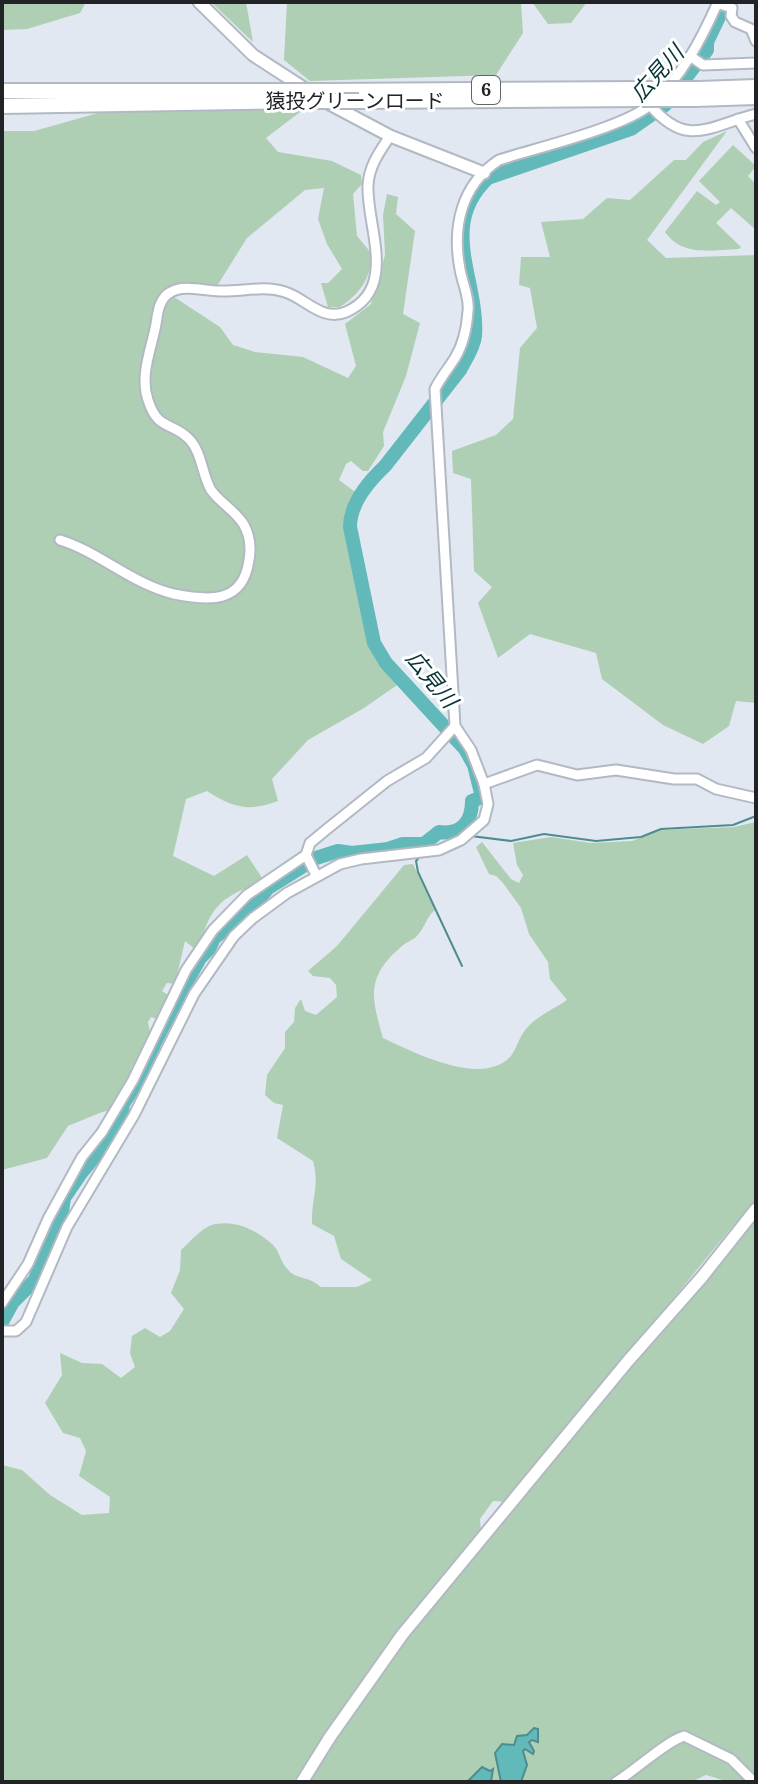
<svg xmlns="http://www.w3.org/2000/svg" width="758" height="1784" viewBox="0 0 758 1784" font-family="'Noto Serif','Noto Sans JP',serif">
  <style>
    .green { fill: #aecfb4 }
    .water { fill: #61b9b9; stroke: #4e8c8d; stroke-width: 2 }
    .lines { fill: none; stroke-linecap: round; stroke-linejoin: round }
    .stream { stroke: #4e8c8d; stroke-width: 2 }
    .river { stroke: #61b9b9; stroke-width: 14 }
    .minor-casing { stroke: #b2b9c2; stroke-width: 13 }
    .tertiary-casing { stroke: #b2b9c2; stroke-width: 15 }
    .primary-casing { stroke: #b2b9c2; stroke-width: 18 }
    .minor { stroke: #fff; stroke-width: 9 }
    .tertiary { stroke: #fff; stroke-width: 11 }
    .primary { stroke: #fff; stroke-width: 14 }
    .primary-bridge-casing { stroke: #b2b9c2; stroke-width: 18; stroke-linecap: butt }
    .primary-bridge { stroke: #fff; stroke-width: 14 }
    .labels { text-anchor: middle; stroke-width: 6; stroke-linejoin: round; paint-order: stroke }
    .shield { fill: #fff; stroke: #646568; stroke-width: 2 }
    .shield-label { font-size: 18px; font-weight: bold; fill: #212327 }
    .street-label { font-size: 20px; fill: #212327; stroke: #fff }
    .water-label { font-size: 22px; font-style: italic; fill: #073434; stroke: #fff }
  </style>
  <rect width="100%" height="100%" fill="#e1e8f2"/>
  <g class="green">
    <polygon points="2,2 86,2 80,13 27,29 2,30"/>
    <polygon points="211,2 246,2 253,42"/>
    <polygon points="287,2 521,2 523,33 496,75 310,81 284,60"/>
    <polygon points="532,2 587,2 571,23 548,24"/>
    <path d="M304 109 266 138 278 152 332 161 361 175 362 184 353 194 357 236 372 254C371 278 360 294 340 307H328L321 283H328L342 269 327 244 318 219 324 188 305 190 247 238 217 286 176 283 168 288 174 297 220 327 233 345 255 352 303 357 348 378 356 366 345 324 371 304 385 255 383 215 387 194 398 197 396 214 415 231 403 314 420 323 406 376 383 432 384 446 368 471H363L351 461 346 464 339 480 358 494 347 513 348 526 371 642 379 657 400 683 364 708 308 740 272 779 278 801C249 812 233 808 207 791L186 799 173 856 214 876 247 855 264 881C234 893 215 898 204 932L208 934 196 950 185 941 175 984 167 983 162 991 171 997 160 1020 151 1017 148 1022 150 1032 131 1069 142 1088 127 1107 102 1112 68 1126 47 1158 2 1170V131H34L109 110Z"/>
    <polygon points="727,131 647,240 666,258 756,255 756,703 736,701 729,726 703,744 663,725 602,679 596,653 530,634 498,658 478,603 492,587 474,571 471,479 453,473 452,451 496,435 513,419 520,348 537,328 530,288 519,285 521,257 550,257 541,222 583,219 607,198 630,200 674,160 686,160 703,142"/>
    <path d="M733 145 756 166 748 176 756 184V230L731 208 716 223 741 247 739 249C711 250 683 257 665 232L697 191 716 205 720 202 699 181Z"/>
    <path d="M756 822V1203L731 1228 507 1502 493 1501 480 1519 481 1533 299 1782H2V1465L22 1470 50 1495 82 1515 109 1513 110 1497 79 1476 86 1451 80 1438 63 1433 45 1403 62 1375 60 1353 82 1363 102 1364 121 1378 135 1367 130 1353 132 1336 145 1328 160 1337 170 1331 184 1309 171 1293 180 1270 181 1250C191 1241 203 1226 216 1224 237 1220 258 1231 273 1245 280 1252 280 1262 289 1271 298 1280 307 1275 321 1287H357L372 1280 341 1259 334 1236 312 1224C311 1198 320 1187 313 1161L277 1138 283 1105 274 1103 265 1095 267 1075 285 1048V1032L294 1022 295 1008 301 999 305 1011 316 1015 337 997 336 985 330 978 313 976 308 971 337 946 404 865 413 864 435 910C426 917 425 928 417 936 413 940 406 942 401 947 366 977 371 997 383 1038 413 1052 483 1088 511 1056 517 1048 519 1037 526 1029 535 1017 554 1009 567 1000L550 979 548 962 529 934 521 908 503 883 496 876 489 874 476 847 482 842 511 879 519 883 523 875 517 865 513 843 551 837 591 843 632 841 661 830 734 827Z"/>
    <path d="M756 1216V1779C735 1759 717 1743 688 1735L610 1782H308L319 1761 410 1631Z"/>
    <polygon points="686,1740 723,1760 747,1782 729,1782 706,1775 691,1782 620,1782 660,1756 675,1741"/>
  </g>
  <g class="water">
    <polygon points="534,1728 538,1729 538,1742 532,1740 529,1742 534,1751 533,1754 525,1749 523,1751 527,1765 521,1782 501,1782 495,1753 502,1744 514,1745 517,1736 527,1735"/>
    <polygon points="482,1767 490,1771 493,1769 491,1782 467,1782"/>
  </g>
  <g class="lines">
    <g class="stream">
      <polyline points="471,836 511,841 544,834 596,841 641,837 661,829 733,825 756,816"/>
      <polyline points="421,855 416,861 418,872 462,966"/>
    </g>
    <path class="river" d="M2 1322 13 1302 35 1280 44 1254 60 1224 64 1198 81 1173 120 1126 123 1104 148 1066 154 1044 181 992 200 958 209 949 214 938 251 909 268 888 316 858 338 851 352 853 388 849 403 844H424L439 832C461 835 472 822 472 801L482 797 474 765 465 749 386 663 374 643 350 527C350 503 368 482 385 466L460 370C465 360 474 348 475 336 479 280 437 226 488 178L631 129 665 105 707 50V42L726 2"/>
    <defs>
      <g id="minor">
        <polyline points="717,3 732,8 731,16 735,22 751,29 756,41"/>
        <polyline points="690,56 703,65 756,63"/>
        <path d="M650 105C687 149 709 126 756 114"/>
        <polyline points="738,119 756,148"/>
        <path d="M60 540C99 552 132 584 174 594 209 601 243 604 249 560 251 549 250 536 244 525 236 511 220 503 211 490 202 475 202 453 190 440 173 421 158 432 148 400 140 377 150 352 155 329 157 321 157 312 160 305 162 300 166 294 171 292 184 284 204 291 219 291 241 292 263 285 285 292 305 298 322 322 346 312 399 289 366 225 368 185 369 166 380 151 390 136"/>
        <polyline points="484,784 537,765 577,775 616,770 674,779 697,779 716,789 756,798"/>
        <polyline points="306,855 316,875"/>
        <polyline points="2,1303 28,1264 48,1219 82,1157 102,1132 133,1080 186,970 213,930 247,895 306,855 310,843 327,829 387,781 426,758 455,726"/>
        <path d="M2 1331H16L26 1322 67 1227 134 1115 194 994 234 936 253 918 287 893 340 864 361 859 439 850 461 840 484 820 488 804 484 784 471 750 455 726 435 389C441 377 448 369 455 358 463 345 467 326 468 311 470 298 462 282 460 269 452 227 461 185 499 160 536 148 622 128 650 105 681 79 702 38 718 2"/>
        <path d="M616 1782C636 1770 665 1742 684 1736L731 1759 754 1782"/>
      </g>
      <g id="tertiary">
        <polyline points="199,2 253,55 310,92"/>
        <polyline points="324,101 390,136 484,173"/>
        <polyline points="302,1782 330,1737 402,1635 628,1361 702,1277 756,1209"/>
      </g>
      <g id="primary">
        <polyline points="699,89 756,87"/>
        <polyline points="2,91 268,91"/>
        <polyline points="329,91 642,89"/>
        <polyline points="695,99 756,97"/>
        <polyline points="359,101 642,99"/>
        <polyline points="2,106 306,101"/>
      </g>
    </defs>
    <use href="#minor" class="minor-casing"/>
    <use href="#tertiary" class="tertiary-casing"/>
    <use href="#primary" class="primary-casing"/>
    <use href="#minor" class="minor"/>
    <use href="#tertiary" class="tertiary"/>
    <use href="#primary" class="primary"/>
    <defs>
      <g id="primary-bridge">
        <polyline points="642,89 699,89"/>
        <polyline points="268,91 329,91"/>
        <polyline points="642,99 695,99"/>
        <polyline points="306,101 359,101"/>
      </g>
    </defs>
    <use href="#primary-bridge" class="primary-bridge-casing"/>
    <use href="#primary-bridge" class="primary-bridge"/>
  </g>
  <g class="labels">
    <rect class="shield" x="472" y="76" width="28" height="28" rx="6"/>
    <g class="shield-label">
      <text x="486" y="96">6</text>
    </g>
    <g class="street-label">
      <text x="355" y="108">猿投グリーンロード</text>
    </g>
    <g class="water-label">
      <text transform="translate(657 73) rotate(-48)" y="8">広見川</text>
      <text transform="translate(432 679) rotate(51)" y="8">広見川</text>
    </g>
  </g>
  <rect width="758" height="1784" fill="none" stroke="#212327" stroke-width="8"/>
</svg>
